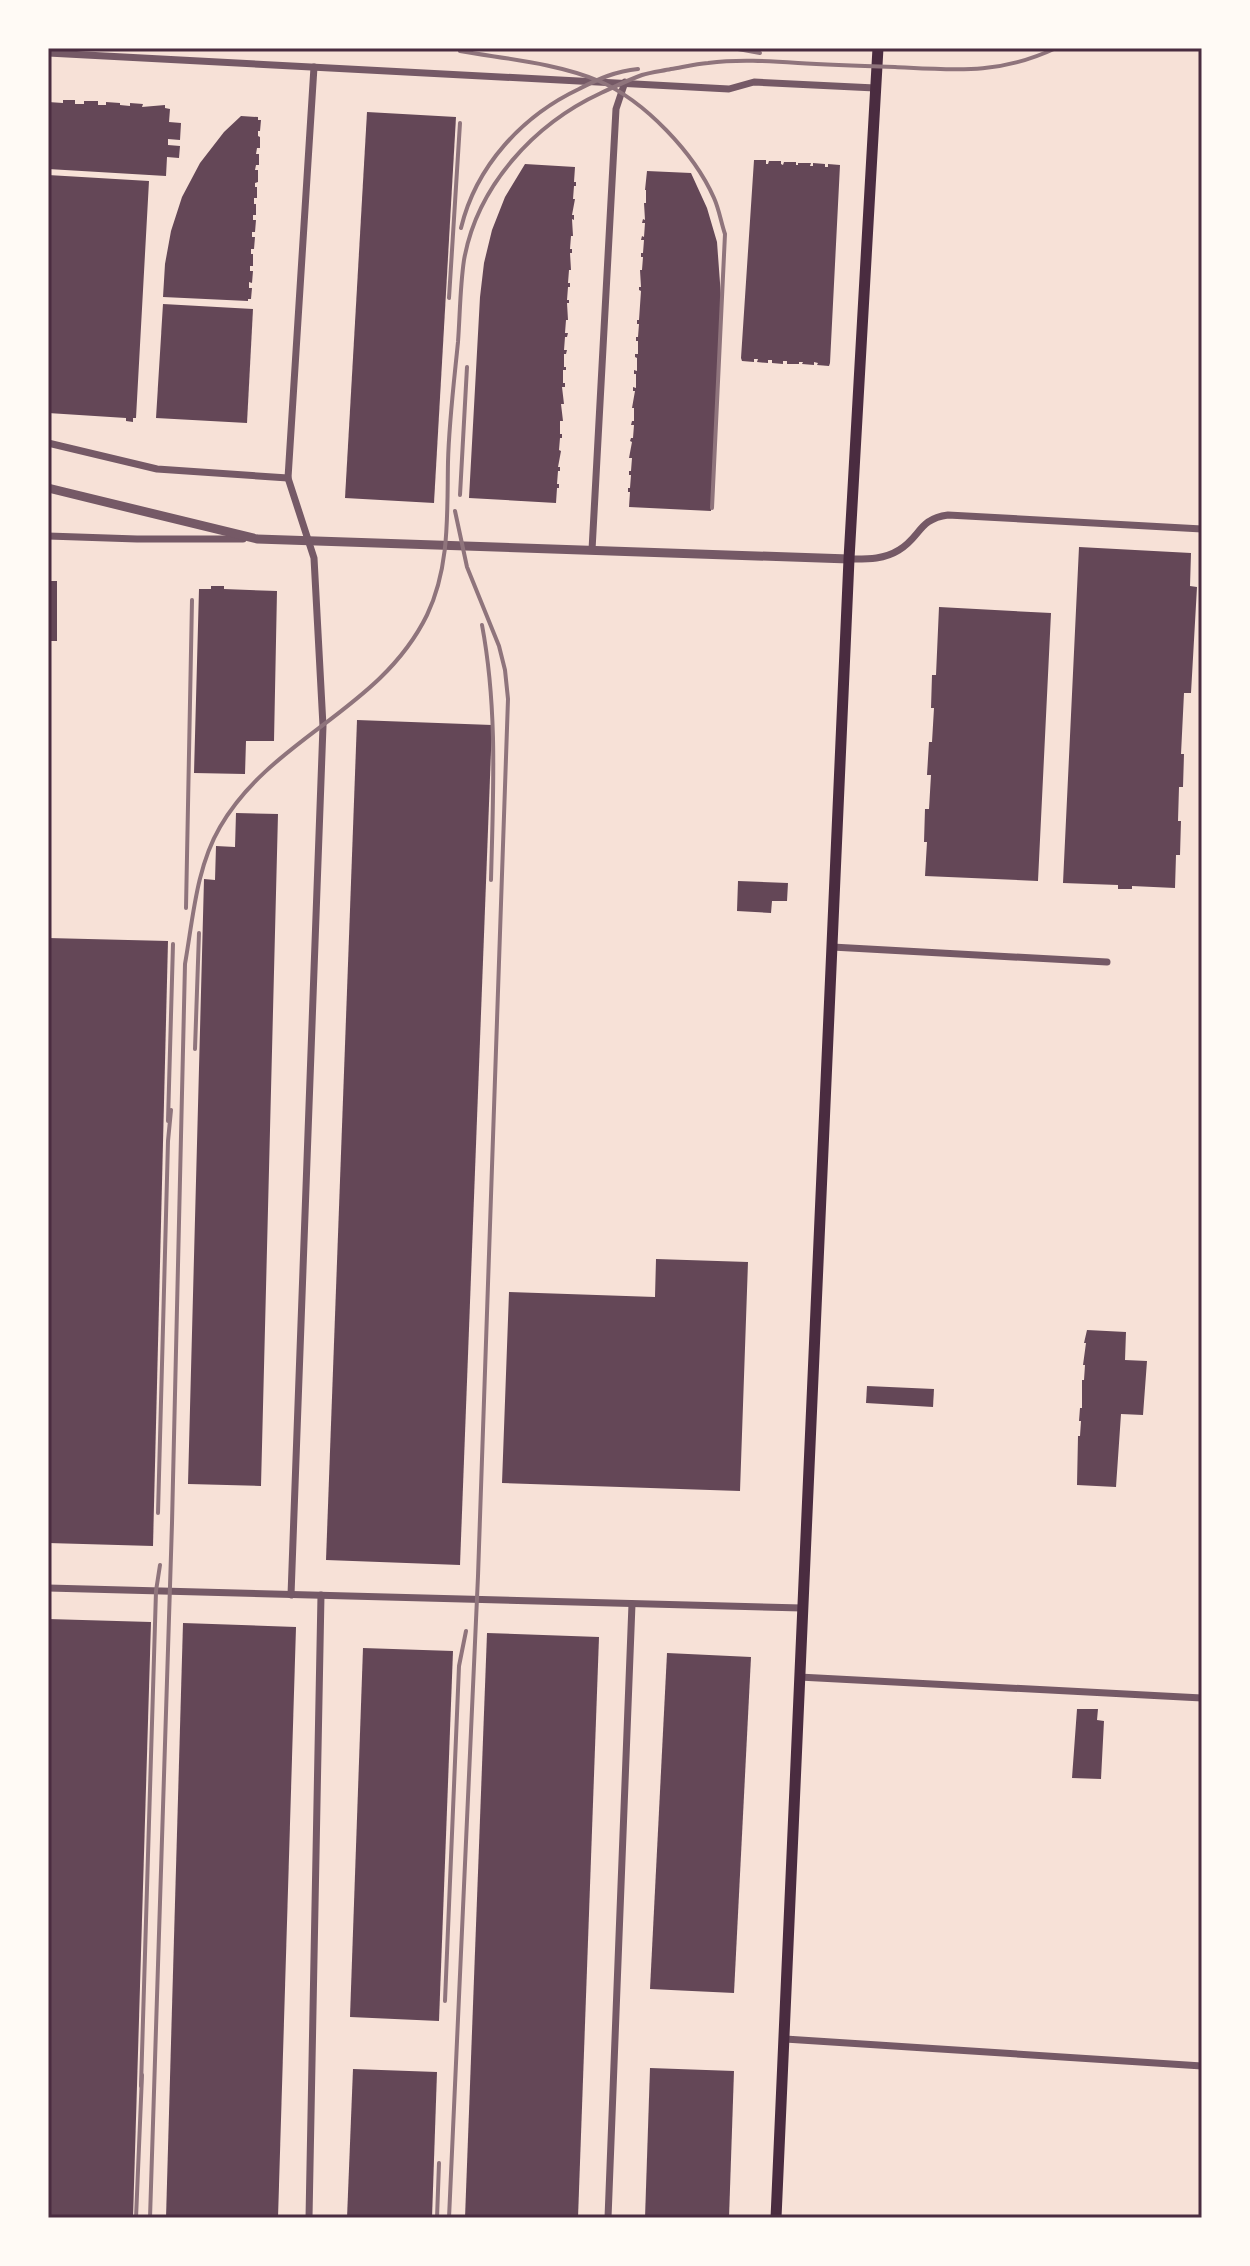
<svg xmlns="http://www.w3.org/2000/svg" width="1250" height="2266" viewBox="0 0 1250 2266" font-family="Lato,sans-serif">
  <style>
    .building { fill: #644757 }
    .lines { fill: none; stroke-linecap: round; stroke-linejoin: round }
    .minor { stroke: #755966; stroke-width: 7 }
    .tertiary { stroke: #755966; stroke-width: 9 }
    .secondary { stroke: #4a2c40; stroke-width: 11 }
    .rail { stroke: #8f747c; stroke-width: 4 }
    .neatline { fill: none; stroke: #4a2c40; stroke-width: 3 }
  </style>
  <rect width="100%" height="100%" fill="#f7e1d7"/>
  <g class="building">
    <polygon points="63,100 75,100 75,104 84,104 84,101 98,101 98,105 106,105 106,102 120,103 120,105 130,106 130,103 143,104 142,107 165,105 165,108 170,109 169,122 181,123 180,140 168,139 168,145 180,146 179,158 167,157 166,176 48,169 48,102 63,103"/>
    <polygon points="367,112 456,117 434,503 345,498"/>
    <polygon points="241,116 258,117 258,120 261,120 260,131 258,131 258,136 260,137 260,148 257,148 256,154 259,154 259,165 256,165 255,170 258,170 258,182 255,183 255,187 257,187 257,198 254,198 254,204 256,204 256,215 253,215 253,220 256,220 255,232 252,232 252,237 255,237 254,249 251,249 251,254 253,254 253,266 250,266 250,271 253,271 252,283 249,282 249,288 252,288 251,299 248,299 248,301 163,297 165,264 171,231 182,197 200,163 224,132"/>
    <polygon points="754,160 766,160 766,164 768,164 769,161 781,161 781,164 783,165 784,162 796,162 796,165 798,165 798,163 811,163 810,166 813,166 813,163 825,164 825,167 828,167 828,164 840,165 830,363 829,366 817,365 818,363 814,362 814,365 802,364 803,362 799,362 799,364 787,364 787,361 783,361 783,364 772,363 772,360 768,360 768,363 757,362 758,359 754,359 754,362 742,361 741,358"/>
    <polygon points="525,164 575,167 574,182 576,182 576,186 574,186 573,199 575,199 572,215 574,215 574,220 572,219 573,236 571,236 570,249 572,249 572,253 570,253 571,270 569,270 568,283 570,283 570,287 568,287 567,300 569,300 569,303 567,303 568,320 566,320 565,333 568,333 567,337 565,337 564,350 567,350 566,354 564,354 564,367 566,367 566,370 563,370 563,383 565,383 565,387 562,387 564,404 561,404 563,421 560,421 560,434 562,434 562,438 560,438 559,450 561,451 558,467 560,467 560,471 558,471 557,484 559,484 559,488 557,488 556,503 469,498 480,297 484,263 492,230 505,197"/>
    <polygon points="647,171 691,173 707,208 717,242 722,310 711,511 629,507 630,492 628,492 628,488 630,488 631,475 629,475 629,471 631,471 632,458 629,458 632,442 630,441 631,438 633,438 634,425 631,425 632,421 634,421 634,408 632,408 635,391 633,391 633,387 636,388 636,374 634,374 634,370 637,371 637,358 635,357 635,354 638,354 638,341 636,341 636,337 638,337 639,324 637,324 637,320 639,320 641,291 639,290 639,287 641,287 640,270 642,270 643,257 641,257 641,253 643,253 644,240 641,240 642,236 644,237 645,223 642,223 643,219 645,220 644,203 646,203 646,190 645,190"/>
    <polygon points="48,175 149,181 136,418 133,418 133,422 126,421 126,418 48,413"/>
    <polygon points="163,304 253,309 247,423 156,418"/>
    <polygon points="1079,547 1191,553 1190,586 1197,587 1191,693 1184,693 1181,754 1184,754 1183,787 1179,787 1178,821 1181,821 1180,855 1176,855 1175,888 1132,886 1132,889 1118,889 1118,885 1063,883"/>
    <rect x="48" y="581" width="9" height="60"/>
    <polygon points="211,586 224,586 224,589 277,591 274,741 246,741 245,774 194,773 199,589 211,589"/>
    <polygon points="939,607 1051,613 1038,881 925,876 927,842 924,842 925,809 929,809 931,775 927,775 929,742 932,742 934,708 931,708 932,675 936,675"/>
    <polygon points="357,720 492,725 460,1565 326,1560"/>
    <polygon points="236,813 278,814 261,1486 188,1484 204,879 215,880 216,846 235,847"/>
    <polygon points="738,881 788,883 787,901 772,901 771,913 737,911"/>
    <polygon points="48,938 168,941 153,1546 48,1543"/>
    <polygon points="656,1259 748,1262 740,1491 502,1483 509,1292 655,1297"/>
    <polygon points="1087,1330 1126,1332 1125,1360 1147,1361 1143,1415 1121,1414 1116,1487 1077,1485 1078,1436 1080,1436 1081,1421 1079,1421 1080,1408 1082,1408 1082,1380 1084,1380 1085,1365 1083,1365 1086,1343 1084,1343"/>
    <polygon points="867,1386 934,1389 933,1407 866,1403"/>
    <polygon points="48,1619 151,1622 133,2218 48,2218"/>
    <polygon points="183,1623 296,1627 278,2218 166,2218"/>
    <polygon points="487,1633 599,1637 578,2218 465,2218"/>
    <polygon points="363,1648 453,1651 439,2021 350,2017"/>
    <polygon points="667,1653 751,1657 734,1993 650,1989"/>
    <polygon points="1077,1709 1098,1709 1097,1720 1104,1721 1101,1779 1072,1778"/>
    <polygon points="650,2068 734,2071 729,2218 645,2218"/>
    <polygon points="353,2069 437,2072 432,2218 347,2218"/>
  </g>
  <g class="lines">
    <g class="minor">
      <polyline points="48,53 729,89 754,82 875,88"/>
      <polyline points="48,443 157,469 288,478"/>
      <polyline points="48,536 137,539 243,539"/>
      <polyline points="592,550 616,109 625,82"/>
      <path d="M849 559C866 559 883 560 899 550 921 537 918 519 948 515L1202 529"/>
      <polyline points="832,947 1107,962"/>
      <polyline points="48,1588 802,1608"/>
      <polyline points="291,1595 323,726 314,558 288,478 314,67"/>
      <polyline points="799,1677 1202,1698"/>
      <polyline points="785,2039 1202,2066"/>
      <polyline points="309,2218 321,1595"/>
      <polyline points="608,2218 632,1604"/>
    </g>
    <polyline class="tertiary" points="48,488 257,539 849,559"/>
    <polyline class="secondary" points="776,2218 849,559 878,48"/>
    <g class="rail">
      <polyline points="706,48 738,49 760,53"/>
      <path d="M460 51C506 59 556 63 599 81 645 101 694 153 714 198 719 209 721 222 725 234L712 508"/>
      <path d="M461 228C476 166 522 116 579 89 598 79 616 71 638 69"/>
      <polyline points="449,298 460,123"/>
      <polyline points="460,495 467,367"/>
      <path d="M482 625C498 710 493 795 491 880"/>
      <polyline points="186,908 192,600"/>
      <polyline points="195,1049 199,933"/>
      <polyline points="168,1121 173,944"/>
      <polyline points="158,1513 168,1141 171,1110"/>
      <polyline points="445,2001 459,1666 466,1631"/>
      <polyline points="141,2086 156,1591 160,1565"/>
      <polyline points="136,2218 142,2075"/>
      <path d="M150 2218 172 1523 185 964C193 919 196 868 220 827 272 737 380 711 427 615 450 567 447 514 448 462 449 422 454 382 458 342 460 315 460 287 464 260 477 186 534 124 601 93 614 87 628 80 642 75 651 72 662 71 671 69 683 67 696 64 708 63 738 59 768 61 798 63 830 65 862 66 895 67 955 70 999 75 1056 48"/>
      <polyline points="437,2218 439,2163"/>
      <polyline points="449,2218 478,1576 508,699 505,670 499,646 467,567 455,511"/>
    </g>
  </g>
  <rect width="1250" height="2266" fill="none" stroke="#fffaf5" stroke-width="100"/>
  <rect x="50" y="50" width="1150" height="2166" class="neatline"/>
</svg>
